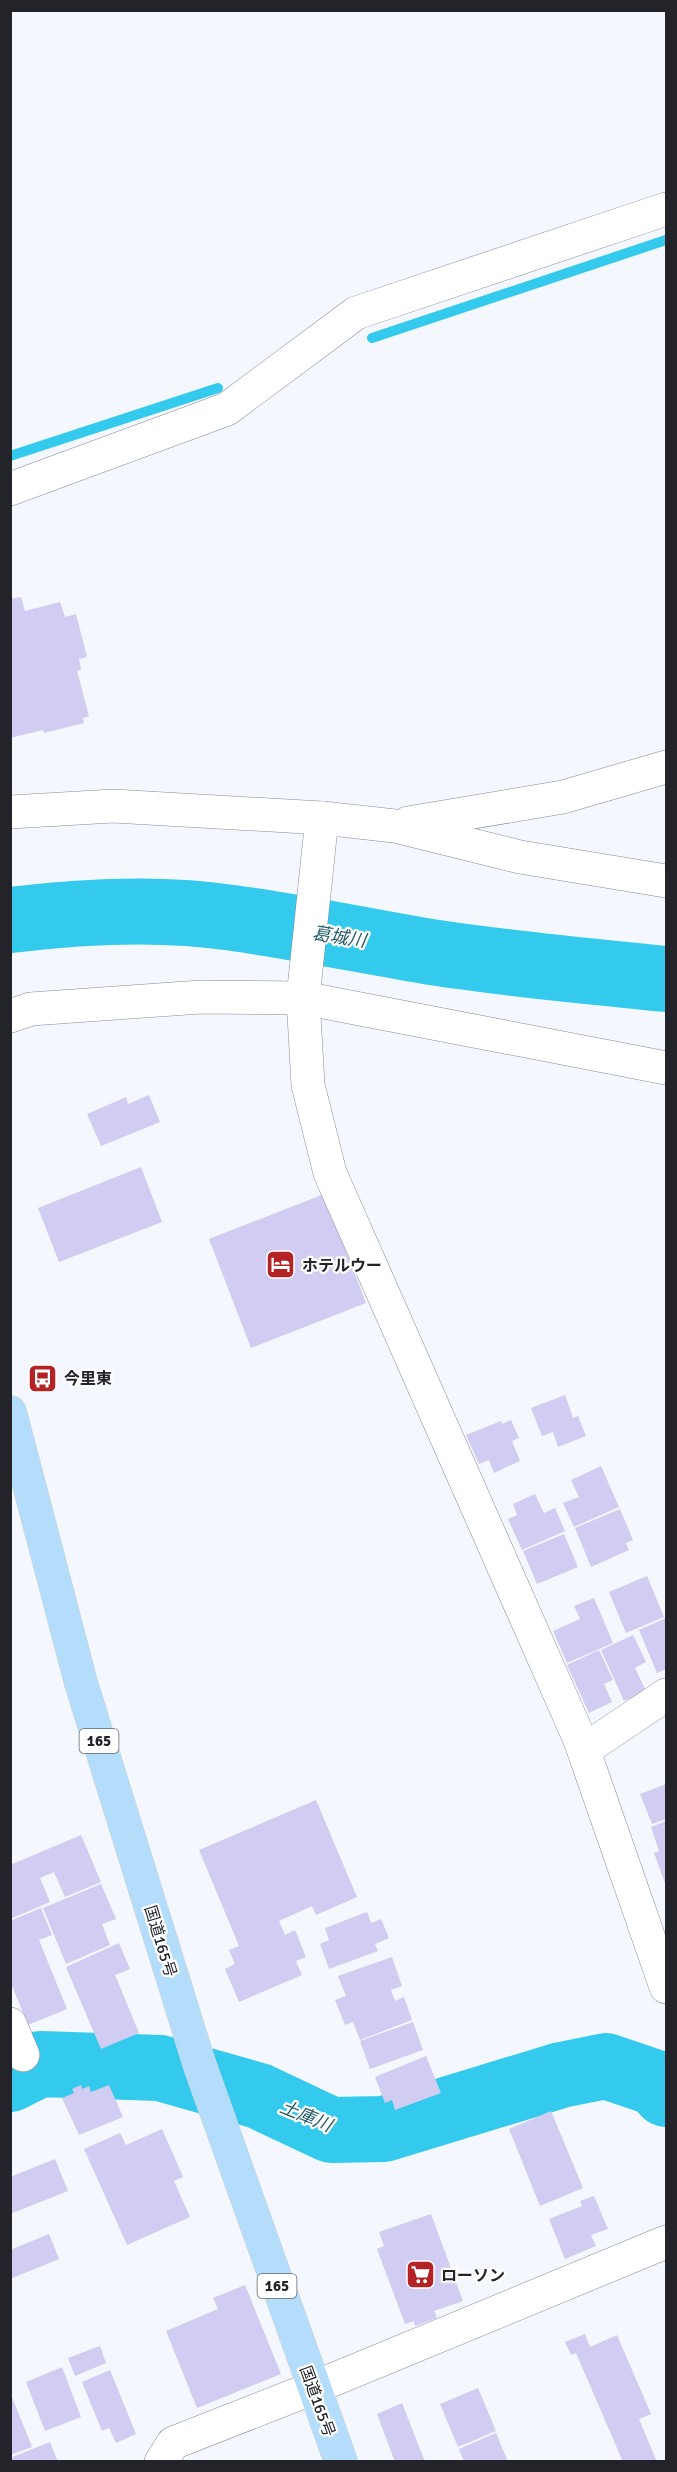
<svg xmlns="http://www.w3.org/2000/svg" width="677" height="2472" viewBox="0 0 677 2472" font-family="Signika,'Noto Sans JP',sans-serif">
  <style>
    .lines { fill: none; stroke-linecap: round; stroke-linejoin: round }
    .stream { stroke: #34caed; stroke-width: 10 }
    .river { stroke: #34caed; stroke-width: 66 }
    .building { fill: #d0ccf2 }
    .minor-casing { stroke: #848b98; stroke-width: 34 }
    .highway-casing { stroke: #d3d3d4; stroke-width: 34 }
    .minor { stroke: #fff; stroke-width: 33 }
    .highway { stroke: #b4dcfb; stroke-width: 33 }
    .labels { text-anchor: middle; stroke-width: 4.5; stroke-linejoin: round; paint-order: stroke }
    .shield { fill: #fff; stroke: #64666a; stroke-width: 1.5 }
    .shield-label { font-size: 15px; font-weight: bold; fill: #22242a }
    .poi-label { font-size: 16px; font-weight: bold; fill: #22242a; stroke: #fff; text-anchor: start }
    .street-label { font-size: 16px; fill: #22242a; stroke: #fff }
    .water-label { font-size: 18px; font-style: italic; fill: #205a68; stroke: #fff }
  </style>
  <rect width="100%" height="100%" fill="#f4f7fd"/>
  <g class="lines">
    <g class="stream">
      <polyline points="372,338 666,240"/>
      <polyline points="10,456 218,388"/>
    </g>
    <g class="river">
      <path d="M10 920C83 911 161 907 233 918 300 927 365 941 431 952 509 964 588 971 666 979"/>
      <polyline points="10,2079 40,2064 160,2068 259,2096 331,2130 384,2129 561,2075 606,2066 656,2083 666,2094"/>
    </g>
  </g>
  <g class="building">
    <polygon points="21,597 25,611 60,602 65,617 76,614 87,657 79,659 81,670 77,671 89,716 83,718 84,723 44,733 43,730 10,738 10,599"/>
    <polygon points="149,1095 160,1122 101,1146 87,1114 126,1097 128,1104"/>
    <polygon points="141,1167 162,1222 59,1262 38,1208"/>
    <polygon points="324,1194 366,1303 251,1348 209,1239"/>
    <polygon points="565,1395 573,1418 578,1416 586,1436 558,1447 553,1432 542,1436 531,1408"/>
    <polygon points="511,1420 519,1438 512,1441 520,1461 494,1473 489,1460 479,1464 466,1435 501,1421 502,1424"/>
    <polygon points="601,1466 619,1507 574,1527 563,1503 579,1497 571,1480"/>
    <polygon points="535,1494 544,1513 555,1508 565,1531 522,1550 508,1519 517,1515 513,1504"/>
    <polygon points="620,1509 633,1540 626,1543 629,1550 591,1567 575,1528"/>
    <polygon points="564,1534 578,1567 537,1584 523,1551"/>
    <polygon points="647,1576 664,1617 626,1633 609,1592"/>
    <polygon points="594,1598 613,1643 567,1663 553,1631 580,1619 574,1606"/>
    <polygon points="666,1618 666,1669 657,1673 639,1630"/>
    <polygon points="633,1635 646,1662 635,1668 646,1691 624,1701 601,1650"/>
    <polygon points="599,1650 613,1680 604,1684 612,1702 589,1713 567,1665"/>
    <polygon points="666,1784 666,1819 652,1824 640,1794"/>
    <polygon points="316,1800 357,1897 316,1915 312,1906 279,1921 285,1935 295,1930 306,1957 296,1961 302,1975 239,2002 225,1969 235,1964 229,1950 239,1946 199,1850"/>
    <polygon points="666,1821 666,1886 654,1853 659,1851 651,1827"/>
    <polygon points="81,1835 101,1882 65,1897 54,1872 40,1878 50,1902 10,1919 10,1865"/>
    <polygon points="101,1884 116,1919 102,1924 110,1945 66,1964 43,1908"/>
    <polygon points="41,1908 52,1935 39,1940 67,2009 28,2025 10,1981 10,1921"/>
    <polygon points="367,1912 371,1923 381,1919 389,1938 375,1944 378,1951 329,1969 320,1944 329,1940 325,1928"/>
    <polygon points="119,1943 130,1969 115,1975 139,2033 101,2049 66,1967"/>
    <polygon points="392,1957 402,1986 391,1990 395,2001 404,1997 412,2020 360,2040 353,2022 345,2025 335,2000 346,1996 338,1976"/>
    <polygon points="413,2022 423,2050 370,2069 360,2041"/>
    <polygon points="426,2056 441,2093 395,2110 392,2100 385,2103 375,2077"/>
    <polygon points="81,2085 82,2089 89,2086 91,2092 109,2085 123,2117 79,2135 62,2098 74,2093 72,2089"/>
    <polygon points="551,2111 583,2188 540,2206 509,2129"/>
    <polygon points="162,2129 183,2177 174,2181 190,2217 127,2245 84,2149 120,2133 126,2145"/>
    <polygon points="55,2159 68,2191 10,2214 10,2177"/>
    <polygon points="594,2196 608,2229 591,2235 596,2246 565,2259 549,2219 582,2206 580,2201"/>
    <polygon points="431,2214 463,2301 434,2311 437,2318 415,2326 414,2321 405,2324 377,2249 384,2246 379,2232"/>
    <polygon points="49,2234 59,2259 10,2279 10,2250"/>
    <polygon points="245,2285 281,2374 197,2408 166,2331 218,2309 213,2298"/>
    <polygon points="585,2334 590,2347 617,2335 651,2414 639,2419 657,2462 623,2462 576,2353 571,2355 565,2342"/>
    <polygon points="100,2346 106,2363 75,2376 68,2358"/>
    <polygon points="62,2367 81,2417 45,2431 26,2382"/>
    <polygon points="110,2370 136,2434 116,2443 109,2428 102,2431 82,2382"/>
    <polygon points="478,2388 496,2431 458,2447 440,2404"/>
    <polygon points="10,2392 32,2447 10,2455"/>
    <polygon points="402,2403 425,2462 395,2462 377,2414"/>
    <polygon points="496,2433 508,2462 464,2462 459,2449"/>
    <polygon points="50,2442 58,2462 10,2462 10,2458"/>
  </g>
  <g class="lines">
    <defs>
      <g id="minor">
        <polyline points="10,489 227,409 356,313 666,209"/>
        <polyline points="10,812 113,806 322,818 395,826 520,857 666,881"/>
        <polyline points="322,818 303,998 308,1085 330,1173 580,1740 666,1987"/>
        <polyline points="408,823 563,797 666,767"/>
        <polyline points="10,1016 31,1009 201,997 303,998 666,1068"/>
        <polyline points="584,1750 666,1695"/>
        <polyline points="10,2024 23,2055"/>
        <polyline points="161,2462 173,2443 313,2388 666,2242"/>
      </g>
      <polyline id="highway" points="10,1412 81,1683 200,2066 341,2462"/>
    </defs>
    <use href="#minor" class="minor-casing"/>
    <use href="#highway" class="highway-casing"/>
    <use href="#minor" class="minor"/>
    <use href="#highway" class="highway"/>
  </g>
  <defs>
    <symbol id="hotel-square" viewBox="-11 -11 22 22"><rect x="-9" y="-9" width="18" height="18" rx="4" fill="#b32225" stroke="#fff"/><path d="M-6-4.5h1.5V1H6V5H4.5V3h-9V5H-6ZM-4 0a1.8 1.8 0 1 1 3.6 0ZM.5 0V-2.5h3Q6-2.5 6 0Z" fill="#fff"/></symbol>
    <symbol id="bus-square" viewBox="-11 -11 22 22"><rect x="-9" y="-9" width="18" height="18" rx="4" fill="#b32225" stroke="#fff"/><path d="M-5-6H5V4H4V6H2V4H-2V6H-4V4H-5ZM-3.5-4V0h7V-4ZM-3.5 1.2v1.5H-2V1.2ZM2 1.2v1.5H3.5V1.2Z" fill="#fff"/></symbol>
    <symbol id="supermarket-square" viewBox="-11 -11 22 22"><rect x="-9" y="-9" width="18" height="18" rx="4" fill="#b32225" stroke="#fff"/><path d="M-6-5.5h2.5l.6 2H6L4.5 2H-2.5L-4.4-4H-6ZM-1.5 3.2a1.3 1.3 0 1 0 .1 0ZM3 3.2a1.3 1.3 0 1 0 .1 0Z" fill="#fff"/></symbol>
  </defs>
  <g fill-rule="evenodd">
    <use href="#hotel-square" x="264" y="1248" width="33" height="33"/>
    <use href="#bus-square" x="26" y="1362" width="33" height="33"/>
    <use href="#supermarket-square" x="404" y="2258" width="33" height="33"/>
  </g>
  <g class="labels">
    <g class="shield">
      <rect x="79.5" y="1729" width="39" height="24" rx="4.5"/>
      <rect x="257.5" y="2274" width="39" height="24" rx="4.5"/>
    </g>
    <g class="shield-label">
      <text x="99" y="1746">165</text>
      <text x="277" y="2291">165</text>
    </g>
    <g class="poi-label">
      <text x="302" y="1271">ホテルウー</text>
      <text x="64" y="1384">今里東</text>
      <text x="441" y="2281">ローソン</text>
    </g>
    <g class="street-label">
      <text transform="translate(161 1941) rotate(73)" y="6">国道165号</text>
      <text transform="translate(318 2401) rotate(70)" y="6">国道165号</text>
    </g>
    <g class="water-label">
      <text transform="translate(339 937) rotate(9)" y="6">葛城川</text>
      <text transform="translate(306 2116) rotate(22)" y="6">土庫川</text>
    </g>
  </g>
  <rect width="677" height="2472" fill="none" stroke="#22242a" stroke-width="24"/>
</svg>
